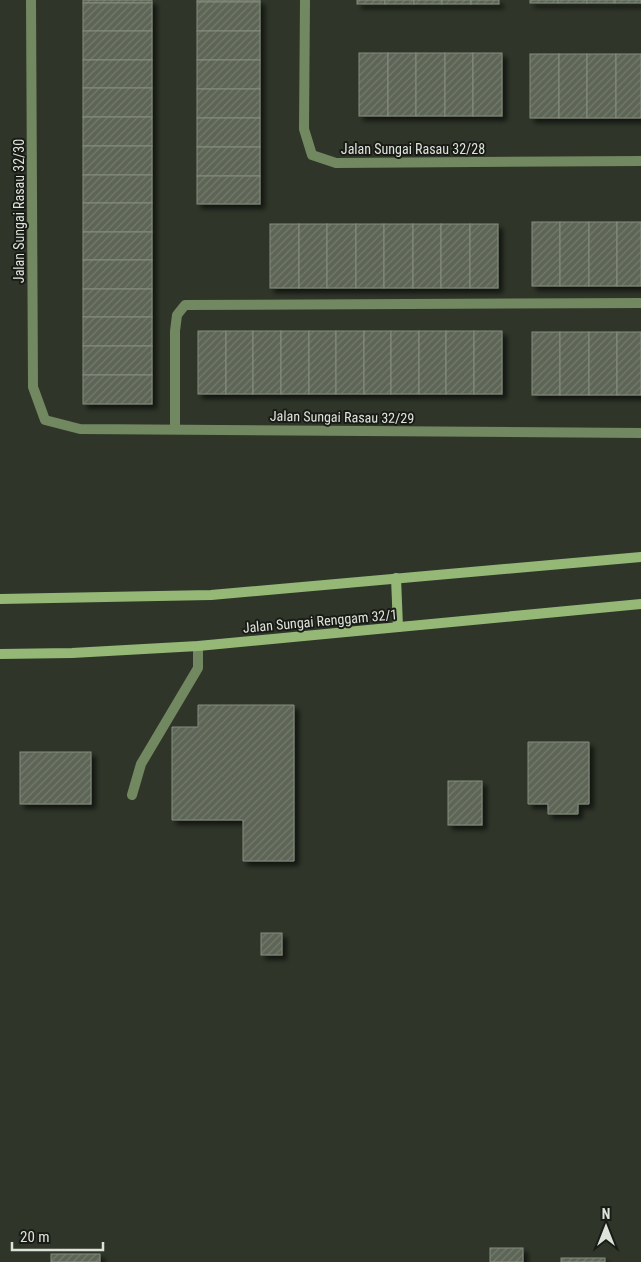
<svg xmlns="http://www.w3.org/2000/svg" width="641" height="1262" viewBox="0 0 641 1262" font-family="'Roboto Condensed',sans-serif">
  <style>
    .building { fill: url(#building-hatch); stroke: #848d7e; filter: url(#shadow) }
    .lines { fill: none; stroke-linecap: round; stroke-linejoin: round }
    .service { stroke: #728860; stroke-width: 10 }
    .minor { stroke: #728860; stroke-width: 10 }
    .secondary { stroke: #95b877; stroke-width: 10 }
    .labels { text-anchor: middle; stroke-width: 4; stroke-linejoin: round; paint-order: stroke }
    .street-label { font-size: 14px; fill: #dee3da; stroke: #191c16 }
  </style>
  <defs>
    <pattern id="building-hatch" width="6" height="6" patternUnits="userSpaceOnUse" patternTransform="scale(1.25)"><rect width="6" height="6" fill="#5d6556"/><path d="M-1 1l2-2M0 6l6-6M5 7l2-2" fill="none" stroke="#747b6e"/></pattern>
    <filter id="shadow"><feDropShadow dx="4.5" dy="4.5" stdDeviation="2.5" flood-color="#0009"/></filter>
  </defs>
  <rect width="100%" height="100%" fill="#2f3629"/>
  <g class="building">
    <rect x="83" y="0" width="69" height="3"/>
    <rect x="197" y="0" width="63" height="2"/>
    <rect x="357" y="0" width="28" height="4"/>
    <rect x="385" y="0" width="29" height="4"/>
    <rect x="414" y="0" width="28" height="4"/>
    <rect x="442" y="0" width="29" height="4"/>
    <rect x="471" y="0" width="28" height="4"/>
    <rect x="530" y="0" width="28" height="3"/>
    <rect x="558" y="0" width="29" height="3"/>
    <rect x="587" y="0" width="28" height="3"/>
    <rect x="615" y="0" width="26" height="3"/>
    <rect x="197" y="2" width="63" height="29"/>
    <rect x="83" y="3" width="69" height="28"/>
    <rect x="83" y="31" width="69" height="29"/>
    <rect x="197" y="31" width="63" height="29"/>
    <rect x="359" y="53" width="29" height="63"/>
    <rect x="388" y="53" width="28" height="63"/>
    <rect x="416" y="53" width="29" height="63"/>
    <rect x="445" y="53" width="28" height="63"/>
    <rect x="473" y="53" width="29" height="63"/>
    <rect x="530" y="54" width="29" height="64"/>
    <rect x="559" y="54" width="28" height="64"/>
    <rect x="587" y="54" width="29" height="64"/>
    <rect x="616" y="54" width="25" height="64"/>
    <rect x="83" y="60" width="69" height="28"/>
    <rect x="197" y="60" width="63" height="29"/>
    <rect x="83" y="88" width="69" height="29"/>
    <rect x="197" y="89" width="63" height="29"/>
    <rect x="83" y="117" width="69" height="29"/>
    <rect x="197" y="118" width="63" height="29"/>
    <rect x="83" y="146" width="69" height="29"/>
    <rect x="197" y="147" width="63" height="29"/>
    <rect x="83" y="175" width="69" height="28"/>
    <rect x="197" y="176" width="63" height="28"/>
    <rect x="83" y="203" width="69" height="29"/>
    <rect x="532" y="222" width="28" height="64"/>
    <rect x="560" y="222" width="29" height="64"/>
    <rect x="589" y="222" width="28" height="64"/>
    <rect x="617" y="222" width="24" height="64"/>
    <rect x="270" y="224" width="29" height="64"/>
    <rect x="299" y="224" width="28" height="64"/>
    <rect x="327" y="224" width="29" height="64"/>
    <rect x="356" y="224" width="28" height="64"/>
    <rect x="384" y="224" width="29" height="64"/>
    <rect x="413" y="224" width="28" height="64"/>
    <rect x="441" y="224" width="29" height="64"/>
    <rect x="470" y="224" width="28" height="64"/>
    <rect x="83" y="232" width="69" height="28"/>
    <rect x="83" y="260" width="69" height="29"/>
    <rect x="83" y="289" width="69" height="28"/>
    <rect x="83" y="317" width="69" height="29"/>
    <rect x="198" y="331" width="28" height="63"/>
    <rect x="226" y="331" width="27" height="63"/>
    <rect x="253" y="331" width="28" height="63"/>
    <rect x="281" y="331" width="28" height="63"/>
    <rect x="309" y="331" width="27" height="63"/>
    <rect x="336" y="331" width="28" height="63"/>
    <rect x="364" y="331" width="27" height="63"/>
    <rect x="391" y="331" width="28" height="63"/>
    <rect x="419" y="331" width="27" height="63"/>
    <rect x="446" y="331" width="28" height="63"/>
    <rect x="474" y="331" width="28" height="63"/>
    <rect x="532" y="332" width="28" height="63"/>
    <rect x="560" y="332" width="29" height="63"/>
    <rect x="589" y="332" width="28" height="63"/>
    <rect x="617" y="332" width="24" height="63"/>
    <rect x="83" y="346" width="69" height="29"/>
    <rect x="83" y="375" width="69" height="29"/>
    <polygon points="198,705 294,705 294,861 243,861 243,820 172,820 172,727 198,727"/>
    <polygon points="528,742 589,742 589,804 578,804 578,814 548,814 548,804 528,804"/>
    <rect x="20" y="752" width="71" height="52"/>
    <rect x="448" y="781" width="34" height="44"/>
    <rect x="261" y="933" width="21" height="22"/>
    <rect x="490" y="1248" width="33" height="14"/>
    <rect x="51" y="1254" width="49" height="8"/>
    <rect x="561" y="1258" width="44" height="4"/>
  </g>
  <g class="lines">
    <g class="service">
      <polyline points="175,429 175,331 177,315 185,305 641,303"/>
      <polyline points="132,795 141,764 198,668 198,646"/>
    </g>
    <g class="minor">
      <polyline points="31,0 33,387 45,420 80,429 641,433"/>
      <polyline points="305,0 304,129 312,155 336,163 641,161"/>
    </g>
    <g class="secondary">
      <polyline points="396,578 398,627"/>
      <polyline points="0,599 211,595 641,557"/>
      <polyline points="0,654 72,653 198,646 641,604"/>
    </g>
  </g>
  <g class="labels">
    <g class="street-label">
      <text x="413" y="154">Jalan Sungai Rasau 32/28</text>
      <text transform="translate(19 211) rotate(-90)" y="5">Jalan Sungai Rasau 32/30</text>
      <text transform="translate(342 417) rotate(1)" y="5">Jalan Sungai Rasau 32/29</text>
      <text transform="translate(320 621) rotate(-5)" y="5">Jalan Sungai Renggam 32/1</text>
    </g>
  </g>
  <g transform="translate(606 1227)" stroke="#191c16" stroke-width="4" paint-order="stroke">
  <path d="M0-4L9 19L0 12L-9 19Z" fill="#dee3da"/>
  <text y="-8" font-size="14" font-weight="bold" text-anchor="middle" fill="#dee3da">N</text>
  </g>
  <path d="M12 1242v8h91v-8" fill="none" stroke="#dee3da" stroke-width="2.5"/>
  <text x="20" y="1242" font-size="15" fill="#dee3da" stroke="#191c16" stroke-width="4" paint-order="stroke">20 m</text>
</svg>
